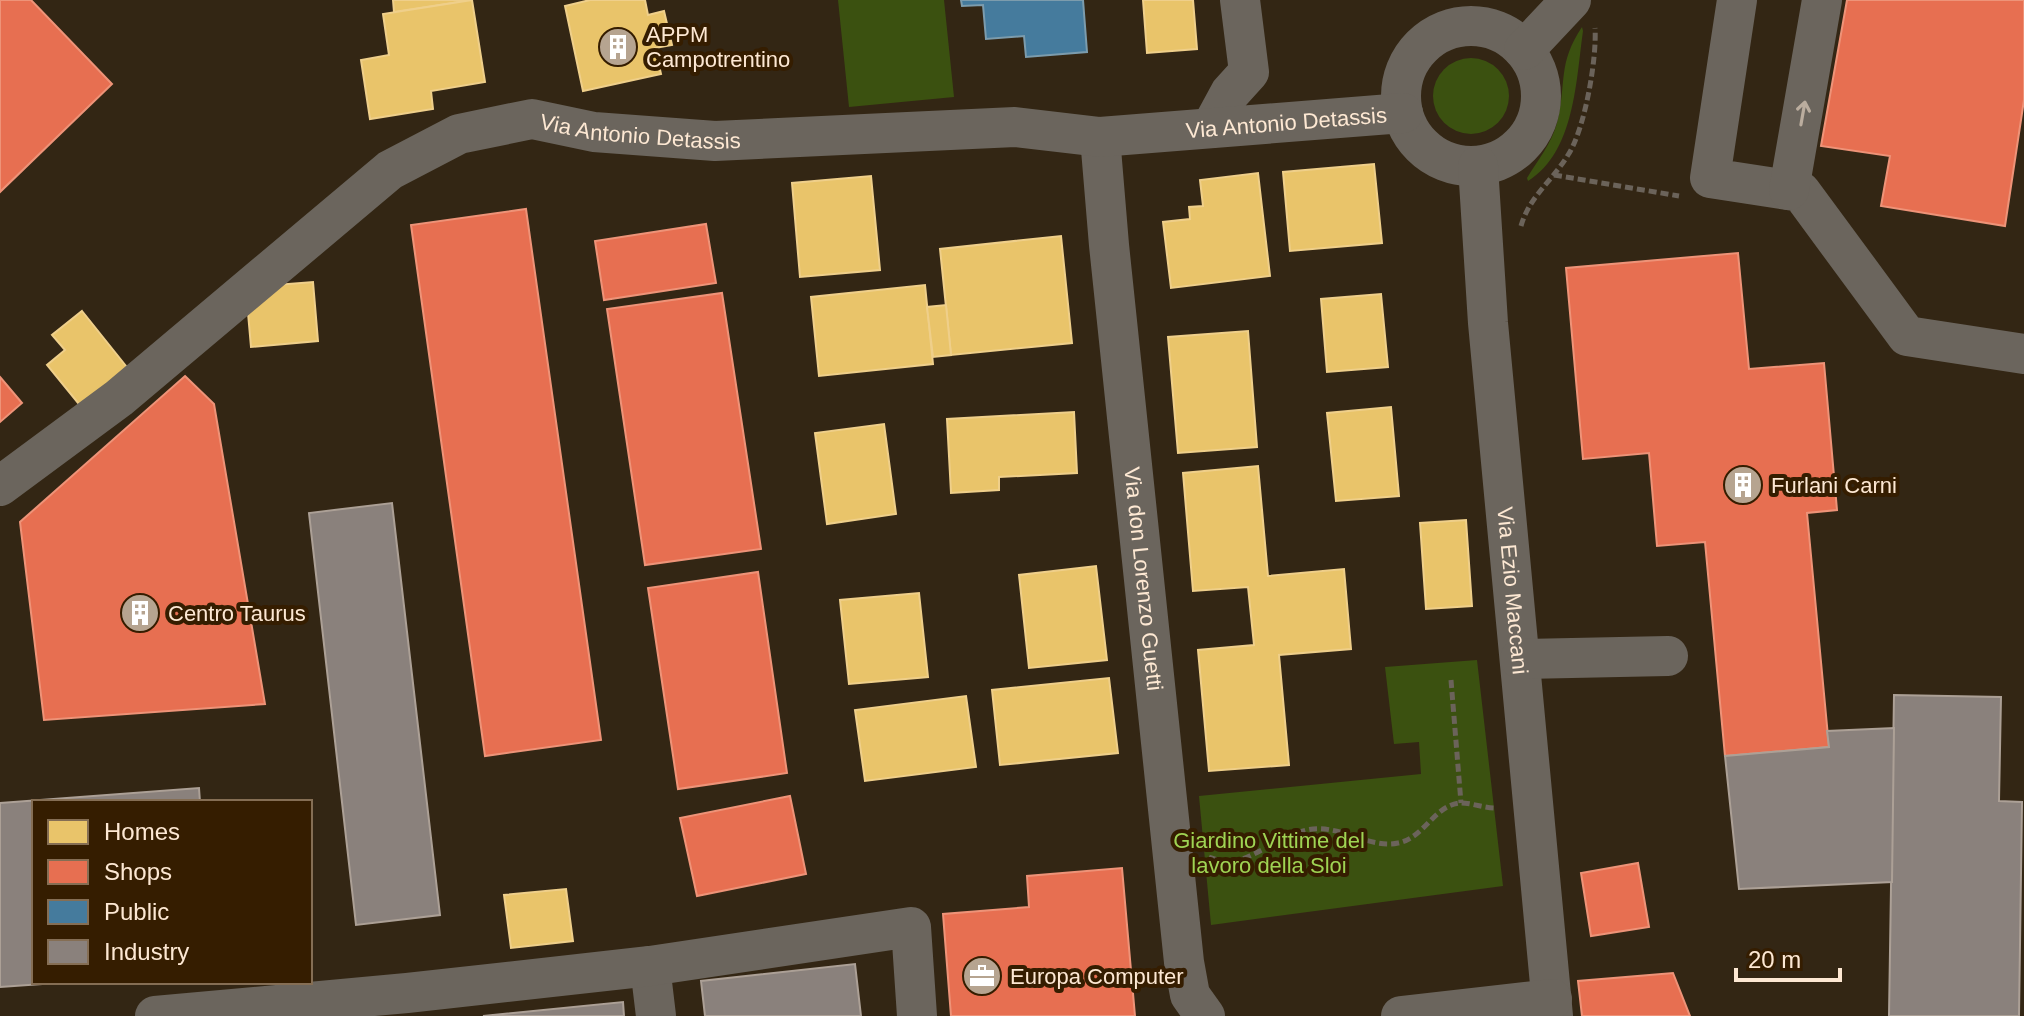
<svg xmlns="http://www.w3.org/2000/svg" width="2024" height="1016" viewBox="0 0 2024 1016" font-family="Arial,sans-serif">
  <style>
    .green { fill: #3b5110 }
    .homes { fill: #e9c46a; stroke: #efcf8a; stroke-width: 2 }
    .shops { fill: #e76f51; stroke: #ee9378; stroke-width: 2 }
    .public { fill: #457b9d; stroke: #7c9cad; stroke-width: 2 }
    .industry { fill: #8a817c; stroke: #aca096; stroke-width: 2 }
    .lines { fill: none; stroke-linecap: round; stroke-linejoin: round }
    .path { stroke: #6b635a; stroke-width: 5; stroke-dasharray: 8 4; stroke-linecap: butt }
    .minor { stroke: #6b655d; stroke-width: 40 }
    .oneway { stroke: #bbad9e }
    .labels { text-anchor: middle; stroke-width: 8; stroke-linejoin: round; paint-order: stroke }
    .poi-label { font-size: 22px; fill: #fde8d3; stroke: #351d00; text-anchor: start }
    .street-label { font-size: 22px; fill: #fde8d3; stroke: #351d00 }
    .park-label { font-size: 22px; fill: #9fd453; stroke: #351d00 }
  </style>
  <rect width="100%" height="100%" fill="#332614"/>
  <g class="green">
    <polygon points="838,0 944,0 954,97 849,107"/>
    <path d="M1582 27 1583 31C1576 80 1575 152 1528 181L1527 178C1538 160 1551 144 1557 123 1567 84 1557 64 1582 27Z"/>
    <circle cx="1471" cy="96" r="38"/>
    <polygon points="1477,660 1503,886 1211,925 1199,796 1421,774 1419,742 1394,744 1385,667"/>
  </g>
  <g class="homes">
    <polygon points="393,0 472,0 394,12"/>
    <polygon points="472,0 485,82 431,91 433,109 370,119 361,60 389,55 383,14"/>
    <polygon points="590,0 645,0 648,15 664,11 672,45 655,48 661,74 583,91 565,6"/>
    <polygon points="1143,0 1193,0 1197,49 1147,53"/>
    <polygon points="1374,164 1382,243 1290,251 1283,172"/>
    <polygon points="1258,173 1270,276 1171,288 1163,222 1190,219 1189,207 1203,206 1200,180"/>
    <polygon points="871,176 880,270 800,277 792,183"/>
    <polygon points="1061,236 1072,343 951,355 940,249"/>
    <polygon points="313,282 318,341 251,347 248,313 263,286"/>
    <polygon points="925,285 933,364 819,376 811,297"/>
    <polygon points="1381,294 1388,367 1327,372 1321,299"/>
    <polygon points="946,305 951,355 933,357 927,307"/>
    <polygon points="82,311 130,371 83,409 47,365 65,350 52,335"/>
    <polygon points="1248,331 1257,447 1178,453 1168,337"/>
    <polygon points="1391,407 1399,496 1336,501 1327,413"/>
    <polygon points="1074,412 1077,473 999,477 999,490 951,493 947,419"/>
    <polygon points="884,424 896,514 827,524 815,433"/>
    <polygon points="1258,466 1268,576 1344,569 1351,649 1279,655 1289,765 1209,771 1198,650 1254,645 1248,587 1193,591 1183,473"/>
    <polygon points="1466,520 1472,606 1426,609 1420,523"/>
    <polygon points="1096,566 1107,660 1029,668 1019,575"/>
    <polygon points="919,593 928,677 849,684 840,600"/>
    <polygon points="1109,678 1118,753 1000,765 992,690"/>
    <polygon points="966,696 976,767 865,781 855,710"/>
    <polygon points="566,889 573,941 511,948 504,895"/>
  </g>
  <g class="shops">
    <polygon points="0,0 31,0 112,84 0,192"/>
    <polygon points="1847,0 2024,0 2024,100 2005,226 1881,206 1890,156 1821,146"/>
    <polygon points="526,209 601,740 485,756 411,225"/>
    <polygon points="706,224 716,283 604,300 595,241"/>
    <polygon points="1738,253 1749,369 1824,363 1837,510 1807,513 1829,747 1725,756 1705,542 1657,546 1649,453 1583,459 1566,268"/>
    <polygon points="722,293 761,549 645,565 607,309"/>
    <polygon points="185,376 214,404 265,704 44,720 20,522"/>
    <polygon points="0,377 22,403 0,422"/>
    <polygon points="758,572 787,773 678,789 648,588"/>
    <polygon points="790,796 806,874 697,896 680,818"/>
    <polygon points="1638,863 1649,927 1591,936 1581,873"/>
    <polygon points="1122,868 1135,1016 951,1016 943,914 1029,907 1027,876"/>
    <polygon points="1673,973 1690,1016 1582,1016 1578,981"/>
  </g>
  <polygon class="public" points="961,0 1083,0 1087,52 1026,57 1024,36 986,39 983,5 962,6"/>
  <g class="industry">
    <polygon points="392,503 440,915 356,925 309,513"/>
    <polygon points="1894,695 2001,697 1999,801 2022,802 2019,1016 1889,1016"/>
    <polygon points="1894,728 1892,882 1739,889 1725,756 1829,747 1827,731"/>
    <polygon points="199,788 200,802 34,802 34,982 71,982 0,987 0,803"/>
    <polygon points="855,964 861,1016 705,1016 701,981"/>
    <polygon points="623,1002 624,1016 483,1016"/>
  </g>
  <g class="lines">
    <g class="path">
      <polyline points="1554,175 1679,196"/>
      <path d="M1521 226C1529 197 1553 180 1568 155 1585 129 1597 58 1595 28"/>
      <polyline points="1451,680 1461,803"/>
      <path d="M1209 857 1227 863 1234 862C1258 855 1291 831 1313 829 1342 826 1371 849 1398 843 1424 838 1434 806 1459 803 1468 802 1484 808 1495 808"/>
    </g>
    <g class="minor">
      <polyline points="1737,0 1710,178 1801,192 1907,336 2024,354"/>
      <circle cx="1471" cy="96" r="70"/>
      <polyline points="1524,50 1571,0"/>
      <polyline points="1211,128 1230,93 1249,72 1240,0"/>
      <path id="s1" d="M1100 137 1109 245 1184 962 1190 995 1205 1016"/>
      <path id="s2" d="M1478 166 1488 323 1553 1016"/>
      <polyline points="1789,190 1822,0"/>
      <path id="s3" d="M0 486 119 398 390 170 459 134 532 119 594 132 715 141 1015 127 1100 137 1403 113"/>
      <polyline points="1520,659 1668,656"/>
      <polyline points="650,966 656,1016"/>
      <polyline points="155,1016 407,993 650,966 911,927 917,1016"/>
      <polyline points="1401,1016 1552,999"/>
    </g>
  </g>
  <defs><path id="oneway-shaft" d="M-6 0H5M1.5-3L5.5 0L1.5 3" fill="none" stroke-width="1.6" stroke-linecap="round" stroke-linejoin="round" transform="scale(2)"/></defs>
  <use class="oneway" href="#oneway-shaft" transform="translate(1803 113) rotate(-80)"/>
  <defs>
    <symbol id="building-disc" viewBox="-11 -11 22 22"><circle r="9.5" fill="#b6a490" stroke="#351d00"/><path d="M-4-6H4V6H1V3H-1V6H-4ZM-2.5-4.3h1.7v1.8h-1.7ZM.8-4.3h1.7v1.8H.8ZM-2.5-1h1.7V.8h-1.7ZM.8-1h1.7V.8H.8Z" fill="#fff"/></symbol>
    <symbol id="office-disc" viewBox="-11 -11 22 22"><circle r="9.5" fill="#b6a490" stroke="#351d00"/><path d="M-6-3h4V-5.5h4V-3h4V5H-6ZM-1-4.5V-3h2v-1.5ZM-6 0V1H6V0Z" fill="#fff"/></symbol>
  </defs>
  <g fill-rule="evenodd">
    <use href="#building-disc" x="596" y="25" width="44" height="44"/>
    <use href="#building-disc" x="1721" y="463" width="44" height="44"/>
    <use href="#building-disc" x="118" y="591" width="44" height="44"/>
    <use href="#office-disc" x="960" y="954" width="44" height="44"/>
  </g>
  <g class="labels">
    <g class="poi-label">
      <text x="646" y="42">APPM<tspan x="646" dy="25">Campotrentino</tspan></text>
      <text x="1771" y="493">Furlani Carni</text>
      <text x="168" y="621">Centro Taurus</text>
      <text x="1010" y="984">Europa Computer</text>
    </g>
    <g class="street-label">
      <text dy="8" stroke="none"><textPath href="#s3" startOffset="1412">Via Antonio Detassis</textPath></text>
      <text dy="8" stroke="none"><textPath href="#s3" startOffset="764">Via Antonio Detassis</textPath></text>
      <text dy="8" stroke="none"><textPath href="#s1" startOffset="444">Via don Lorenzo Guetti</textPath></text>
      <text dy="8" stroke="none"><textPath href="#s2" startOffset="426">Via Ezio Maccani</textPath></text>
    </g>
    <g class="park-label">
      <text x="1269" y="848">Giardino Vittime del<tspan x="1269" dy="25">lavoro della Sloi</tspan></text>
    </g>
  </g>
  <rect x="32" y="800" width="280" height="184" fill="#351d00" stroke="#856e54" stroke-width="2"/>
  <rect x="48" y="820" width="40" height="24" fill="#e9c46a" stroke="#856e54" stroke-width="2"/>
  <text x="104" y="840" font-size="24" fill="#fde8d3">Homes</text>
  <rect x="48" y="860" width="40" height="24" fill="#e76f51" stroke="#856e54" stroke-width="2"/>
  <text x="104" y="880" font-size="24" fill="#fde8d3">Shops</text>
  <rect x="48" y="900" width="40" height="24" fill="#457b9d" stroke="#856e54" stroke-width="2"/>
  <text x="104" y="920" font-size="24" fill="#fde8d3">Public</text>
  <rect x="48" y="940" width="40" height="24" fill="#8a817c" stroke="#856e54" stroke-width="2"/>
  <text x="104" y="960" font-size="24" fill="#fde8d3">Industry</text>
  <path d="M1736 968v12h104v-12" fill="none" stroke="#fde8d3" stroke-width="4"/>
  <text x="1748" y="968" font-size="24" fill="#fde8d3" stroke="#351d00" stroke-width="6" paint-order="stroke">20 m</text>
</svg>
